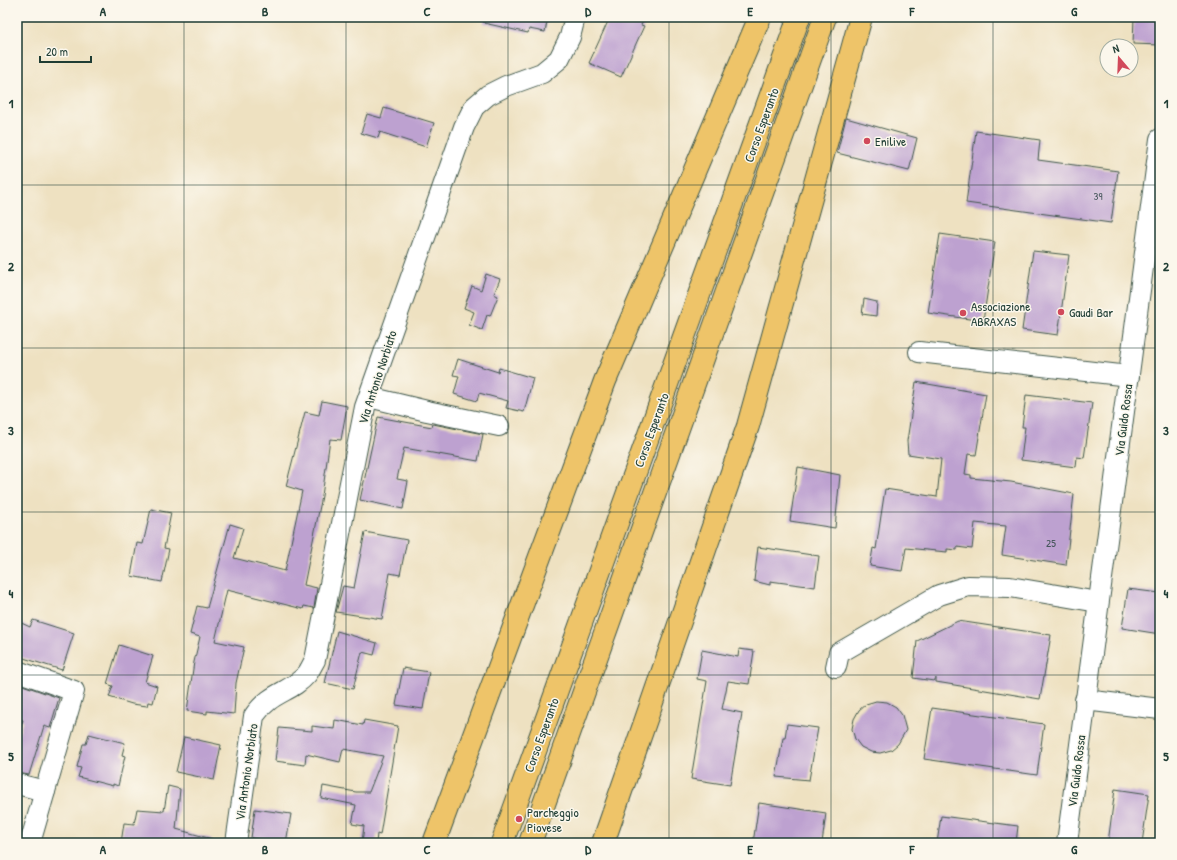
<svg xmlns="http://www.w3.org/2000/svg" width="1177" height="860" viewBox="0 0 1177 860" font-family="'Patrick Hand',sans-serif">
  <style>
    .building { fill: #bda1d0 }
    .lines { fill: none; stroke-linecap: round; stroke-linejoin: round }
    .minor-casing { stroke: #3e5649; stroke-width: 22 }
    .trunk-casing { stroke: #3e5649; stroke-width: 24 }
    .minor { stroke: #fff; stroke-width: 20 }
    .trunk { stroke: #eec469; stroke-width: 22 }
    .grid { fill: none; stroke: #1f3d34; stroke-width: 1; stroke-opacity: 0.55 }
    .poi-dot { fill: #d1495b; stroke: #fbf7ec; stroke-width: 1.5 }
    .labels { text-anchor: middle; stroke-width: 3; stroke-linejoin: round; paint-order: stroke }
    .number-label { font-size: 11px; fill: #46565b }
    .street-label { font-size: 13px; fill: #1f3d34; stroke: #fbf7ec }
    .poi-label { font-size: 13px; fill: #1f3d34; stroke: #fbf7ec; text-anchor: start }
    .neatline { fill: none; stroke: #1f3d34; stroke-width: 1.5 }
    .grid-label { font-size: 13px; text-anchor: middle; font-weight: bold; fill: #1f3d34 }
  </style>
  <rect width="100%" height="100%" fill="#fbf7ec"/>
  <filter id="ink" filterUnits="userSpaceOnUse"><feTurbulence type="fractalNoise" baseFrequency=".025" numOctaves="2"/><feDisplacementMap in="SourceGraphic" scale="8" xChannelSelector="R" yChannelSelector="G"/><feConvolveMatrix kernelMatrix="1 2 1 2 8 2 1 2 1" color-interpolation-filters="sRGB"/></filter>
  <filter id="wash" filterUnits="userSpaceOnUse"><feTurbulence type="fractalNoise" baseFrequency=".012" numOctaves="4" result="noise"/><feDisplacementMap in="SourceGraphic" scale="16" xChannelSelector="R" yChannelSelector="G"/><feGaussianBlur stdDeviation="0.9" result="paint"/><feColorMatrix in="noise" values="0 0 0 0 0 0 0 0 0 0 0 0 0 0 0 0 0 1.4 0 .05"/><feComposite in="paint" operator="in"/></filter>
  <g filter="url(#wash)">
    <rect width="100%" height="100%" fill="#eee1c1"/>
    <g id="blocks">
      <g class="building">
        <polygon points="484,17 548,17 545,32 529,29 528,33 484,23"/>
        <polygon points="610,17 645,17 641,25 644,26 621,77 589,63"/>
        <polygon points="1134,17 1160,17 1160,45 1133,44"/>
        <polygon points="384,108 434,123 426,147 380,132 378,138 361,133 367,114 381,118"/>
        <polygon points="846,118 917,138 909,171 837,153"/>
        <polygon points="976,131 1040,140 1038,160 1118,171 1111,223 966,203"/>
        <polygon points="940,234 995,242 983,321 928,313"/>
        <polygon points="1033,251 1069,255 1058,335 1022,330"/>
        <polygon points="486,274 500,279 494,294 498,296 490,316 487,315 482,330 469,325 474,312 464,308 472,286 481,290"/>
        <polygon points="864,299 877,302 876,316 862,314"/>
        <polygon points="458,359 498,372 499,368 533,378 524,412 506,408 508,401 479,393 477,401 454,394 459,376 453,375"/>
        <polygon points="916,382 986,394 976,455 968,454 965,474 971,475 971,478 1011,482 1074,494 1066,565 1002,555 1006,526 975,523 972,549 957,547 957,550 947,549 947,552 906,548 902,571 870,566 873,548 876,549 885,489 937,497 941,459 908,454 907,441"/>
        <polygon points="1026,395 1092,403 1084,458 1077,457 1076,467 1021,460 1025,427 1022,427"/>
        <polygon points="322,401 347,406 341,440 330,439 322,496 304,585 317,588 314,608 304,606 303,609 227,590 215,641 244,647 236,683 234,714 207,711 207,714 187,711 194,662 200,637 190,634 197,606 207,608 230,524 243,528 234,558 285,571 302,491 286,486 305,412 319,415"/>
        <polygon points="378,417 432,427 433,424 483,434 478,461 404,448 397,479 408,481 403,509 360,500"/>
        <polygon points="798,467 840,475 835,528 790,521"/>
        <polygon points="151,509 171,513 164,548 169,549 162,582 131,576 137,543 143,544"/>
        <polygon points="365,532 407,540 400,575 390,573 382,619 336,612 343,586 354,588"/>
        <polygon points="758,547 819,556 815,587 770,581 770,585 754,581"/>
        <polygon points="1128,589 1160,593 1160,634 1122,628"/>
        <polygon points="33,620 74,633 62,670 17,656 17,621 30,627"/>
        <polygon points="958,621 1051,635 1040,699 936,682 936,678 934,681 913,678 917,641"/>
        <polygon points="337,631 377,643 374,655 362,652 353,689 325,683"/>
        <polygon points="119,645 153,656 145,682 157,686 153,703 148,702 147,706 132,704 109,697 113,686 107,684"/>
        <polygon points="739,649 754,651 749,684 728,681 722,709 742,713 730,785 691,779 707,681 697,679 702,650 738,657"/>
        <polygon points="403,668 429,672 423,709 396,705"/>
        <polygon points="17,683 59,698 50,728 44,726 29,775 17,773 17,739 23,720 17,719"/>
        <polygon points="876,701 887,702 896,707 902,715 906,730 898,744 891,750 880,753 871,752 861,747 855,739 852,729 854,719 859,710 866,704"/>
        <polygon points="932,708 1044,724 1037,775 924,759"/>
        <polygon points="335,720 363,725 364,720 398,726 380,835 377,834 376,843 362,843 364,826 352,824 356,805 321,798 323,786 356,792 369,792 383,756 343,749 340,762 306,754 305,765 275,761 279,728 312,731 312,726 334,729"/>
        <polygon points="787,724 818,728 809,780 776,777 783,738 785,738"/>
        <polygon points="89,734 125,743 122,755 125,756 118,786 113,784 113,786 78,777 81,768 77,767 83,744 86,744"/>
        <polygon points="184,737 221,745 214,780 176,772"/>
        <polygon points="168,786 180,789 176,829 212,839 211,843 121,843 124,823 134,824 137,809 164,811"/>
        <polygon points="1115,789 1149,794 1142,843 1108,843"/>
        <polygon points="759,803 826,813 822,843 753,843"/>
        <polygon points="255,809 291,814 286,843 251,838"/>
        <polygon points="941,816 1018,826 1016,843 937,843"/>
      </g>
    </g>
  </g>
  <g filter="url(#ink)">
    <use href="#blocks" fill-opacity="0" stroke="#3e5649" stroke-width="1"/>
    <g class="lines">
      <defs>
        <g id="minor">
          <polyline points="919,352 1129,376"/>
          <polyline points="369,397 427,411 499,426"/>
          <polyline points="836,667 839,653 939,595 968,586 1010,587 1098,602"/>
          <polyline points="17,671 74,691 30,843"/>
          <polyline points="1085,700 1160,709"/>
          <polyline points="17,784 45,791"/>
          <path d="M236 843 254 716C271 691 291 693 307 674 310 670 312 665 315 660L365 407 464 127 474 107 488 95 506 86 542 73 559 59 570 37 575 17"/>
          <polyline points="1067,843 1160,139"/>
        </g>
        <g id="trunk">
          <polyline points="434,843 605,381 760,17"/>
          <polyline points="502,843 799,17"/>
          <polyline points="530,843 825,17"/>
          <polyline points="603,843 748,426 861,17"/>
        </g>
      </defs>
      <use href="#minor" class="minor-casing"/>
      <use href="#trunk" class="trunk-casing"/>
      <use href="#minor" class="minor"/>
      <use href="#trunk" class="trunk"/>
    </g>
  </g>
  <path class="grid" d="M184 17V843M346 17V843M508 17V843M669 17V843M831 17V843M993 17V843M17 185H1160M17 348H1160M17 512H1160M17 675H1160"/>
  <g class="poi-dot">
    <circle cx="867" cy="141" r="4"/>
    <circle cx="1061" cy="312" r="4"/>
    <circle cx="963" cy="313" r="4"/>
    <circle cx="519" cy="819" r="4"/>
  </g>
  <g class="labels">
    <g class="number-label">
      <text x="1098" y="200">39</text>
      <text x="1051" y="547">25</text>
    </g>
    <g class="street-label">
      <text transform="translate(761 125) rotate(-70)" y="5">Corso Esperanto</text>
      <text transform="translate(377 377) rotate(-72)" y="5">Via Antonio Norbiato</text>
      <text transform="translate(1123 420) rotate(-83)" y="5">Via Guido Rossa</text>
      <text transform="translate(651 430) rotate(-70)" y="5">Corso Esperanto</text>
      <text transform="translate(541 735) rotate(-70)" y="5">Corso Esperanto</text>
      <text transform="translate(1076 771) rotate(-83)" y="5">Via Guido Rossa</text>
      <text transform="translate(246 772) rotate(-82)" y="5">Via Antonio Norbiato</text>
    </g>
    <g class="poi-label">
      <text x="875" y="146">Enilive</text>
      <text x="971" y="311">Associazione<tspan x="971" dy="15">ABRAXAS</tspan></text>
      <text x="1069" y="317">Gaudi Bar</text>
      <text x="527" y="817">Parcheggio<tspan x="527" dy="15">Piovese</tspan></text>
    </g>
  </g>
  <rect width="1177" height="860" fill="none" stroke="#fbf7ec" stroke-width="44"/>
  <g transform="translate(1119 58) rotate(341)"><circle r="19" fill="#fbf7ec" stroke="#a3ada2"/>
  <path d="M0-3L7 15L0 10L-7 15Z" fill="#d1495b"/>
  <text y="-6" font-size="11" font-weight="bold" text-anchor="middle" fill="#1f3d34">N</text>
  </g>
  <path d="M40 56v6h51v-6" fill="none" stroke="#1f3d34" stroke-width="2"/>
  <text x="46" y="56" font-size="12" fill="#1f3d34" stroke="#fbf7ec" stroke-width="3" paint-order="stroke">20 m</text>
  <rect x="22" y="22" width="1133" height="816" class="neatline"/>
  <g class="grid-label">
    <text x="103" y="16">A</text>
    <text x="265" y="16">B</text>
    <text x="427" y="16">C</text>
    <text x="588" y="16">D</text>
    <text x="750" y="16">E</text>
    <text x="912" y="16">F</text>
    <text x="1074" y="16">G</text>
    <text x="11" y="108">1</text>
    <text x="1166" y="108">1</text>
    <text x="11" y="271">2</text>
    <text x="1166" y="271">2</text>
    <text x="11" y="435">3</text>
    <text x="1166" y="435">3</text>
    <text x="11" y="598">4</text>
    <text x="1166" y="598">4</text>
    <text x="11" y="761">5</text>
    <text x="1166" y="761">5</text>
    <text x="103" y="854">A</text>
    <text x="265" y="854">B</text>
    <text x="427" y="854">C</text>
    <text x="588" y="854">D</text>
    <text x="750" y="854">E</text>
    <text x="912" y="854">F</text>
    <text x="1074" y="854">G</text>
  </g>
</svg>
